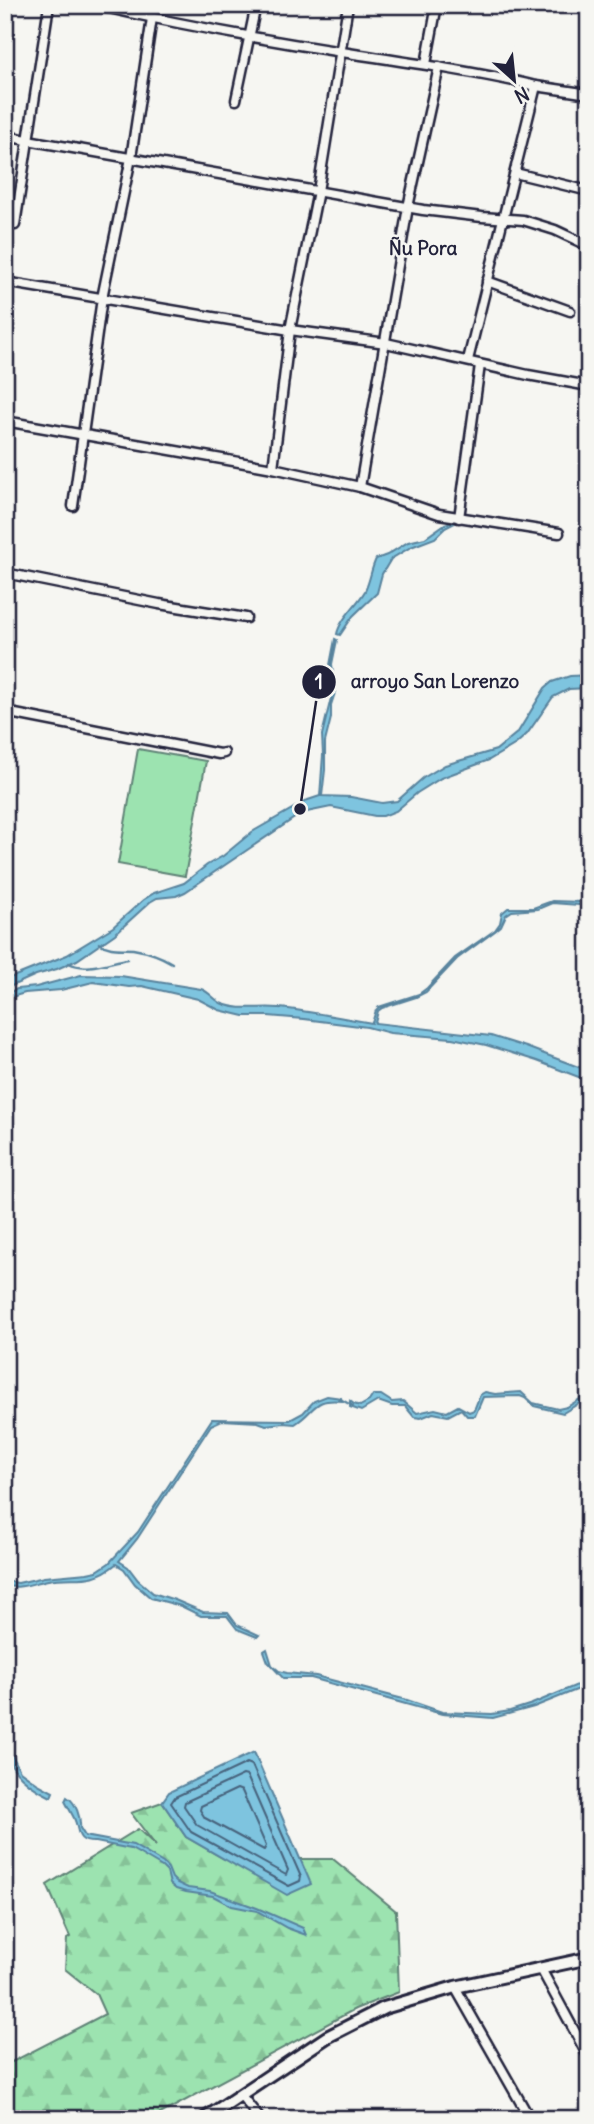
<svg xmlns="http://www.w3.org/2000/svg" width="594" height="2124" viewBox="0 0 594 2124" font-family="Delius,sans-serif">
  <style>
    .forest { fill: url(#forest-firs); stroke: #5f8276; stroke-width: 2 }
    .garden { fill: #9ce3b0; stroke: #5f8276; stroke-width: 2 }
    .water { fill: #7ec4df; stroke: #59839d; stroke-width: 2 }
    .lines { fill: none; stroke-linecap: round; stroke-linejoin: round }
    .shore { stroke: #47637d; stroke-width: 2 }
    .stream { stroke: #59839d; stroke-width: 2.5 }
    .street-casing { stroke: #22223b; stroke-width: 13 }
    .secondary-casing { stroke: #22223b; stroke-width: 16 }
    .street { stroke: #f6f6f2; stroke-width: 8 }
    .secondary { stroke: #f6f6f2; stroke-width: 10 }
    .labels { text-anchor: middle; stroke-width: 5; stroke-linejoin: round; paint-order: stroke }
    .neighbourhood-label { font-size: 19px; font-weight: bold; fill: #22223b; stroke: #f6f6f2 }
    .leader { fill: none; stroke: #22223b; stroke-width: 2.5 }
    .callout-dot { fill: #22223b; stroke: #f6f6f2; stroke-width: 2.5 }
    .mark-label { font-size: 21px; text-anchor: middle; font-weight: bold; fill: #fff }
    .callout-label { font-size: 19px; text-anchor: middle; font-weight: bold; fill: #22223b; stroke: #f6f6f2; stroke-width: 5; stroke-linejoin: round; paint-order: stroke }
  </style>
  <defs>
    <pattern id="forest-firs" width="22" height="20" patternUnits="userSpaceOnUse" patternTransform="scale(1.75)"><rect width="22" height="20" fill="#9ce3b0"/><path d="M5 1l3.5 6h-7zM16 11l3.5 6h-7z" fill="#86c298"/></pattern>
  </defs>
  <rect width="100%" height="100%" fill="#f6f6f2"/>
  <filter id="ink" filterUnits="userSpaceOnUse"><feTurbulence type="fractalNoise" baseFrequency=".0143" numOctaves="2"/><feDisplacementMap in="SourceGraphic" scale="14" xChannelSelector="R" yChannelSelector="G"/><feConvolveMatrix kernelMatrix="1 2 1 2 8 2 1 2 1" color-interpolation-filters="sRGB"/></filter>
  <g filter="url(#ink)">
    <polygon class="forest" points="162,1802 186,1837 224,1859 333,1859 396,1911 399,1992 355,2009 151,2119 5,2119 5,2052 12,2062 105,2014 96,1994 65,1969 67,1939 70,1937 47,1885 138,1829 156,1846 131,1813"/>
    <polygon class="garden" points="138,749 206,761 185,876 118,864"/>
    <g class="water">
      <path d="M455 521V523L445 528 435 538 411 547 391 559 382 574 377 593 353 616 340 635 337 634C340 619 357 605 365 591 370 581 371 569 376 559L387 555 408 542 425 538 445 524Z"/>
      <polygon points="335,639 337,640 332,664 335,693 331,705 331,718 325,742 325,770 322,796 351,797 382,803 397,801 423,778 445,765 496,750 518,732 545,688 552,682 570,676 589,675 589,688 569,689 553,697 527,734 516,744 489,760 441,778 417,793 396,811 383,816 375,816 331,807 302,813 185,892 176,896 157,898 150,902 115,934 77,960 57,969 36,975 5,989 5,980 67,955 113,927 143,900 154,893 184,883 207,865 223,856 252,832 308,800 320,796 323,755 322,735 331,698 330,665"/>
      <path d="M589 899V902L579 905 552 903 538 909 512 911 506 915 501 926 495 931 457 959 426 992 416 997 382 1008 378 1011 375 1023 491 1036 526 1047 589 1071V1081L537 1061 486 1045 452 1038 390 1033 367 1027 304 1019 268 1016H244L219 1010 198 999 142 986 129 987 93 982 61 990 25 993 5 999V994L17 989 36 987 81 975 121 976 201 989C210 992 215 1001 223 1004 240 1011 262 1006 279 1008 310 1011 341 1018 372 1023L376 1010 379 1007 419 994 427 988 455 958 495 930 500 923 502 913 508 908H533L552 901 582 902Z"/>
      <polygon points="485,1392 495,1394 521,1392 533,1403 558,1409 567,1407 583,1397 585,1396 586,1399 563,1413 534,1406 525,1398 520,1396 483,1397 475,1416 467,1416 461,1409 448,1416 433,1413 421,1418 414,1417 405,1406 392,1406 378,1401 361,1411 350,1407 350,1401 354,1404 360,1406 369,1401 373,1395 381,1395 392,1402 403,1401 417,1413 435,1409 447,1412 458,1406 469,1412 474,1410 480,1395"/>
      <path d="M327 1396 341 1398 342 1401C312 1398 317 1410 295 1424L283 1423 266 1425 258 1422 222 1420 211 1425 137 1539 119 1561 128 1567 138 1580 153 1593 175 1600 203 1612 228 1613 237 1625 259 1635 257 1637 237 1629 227 1616H201L181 1606 151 1598 135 1584 124 1569 116 1564C91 1585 76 1575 48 1580 33 1583 21 1589 5 1586V1581L18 1583 44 1577 87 1573 97 1571 109 1563 138 1532 212 1419 290 1420 303 1413 314 1401Z"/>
      <polygon points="267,1649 272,1665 279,1671 287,1673 316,1676 407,1700 442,1712 492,1714 510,1711 532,1704 589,1680 589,1685 534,1707 493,1718 442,1714 311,1678 283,1678 268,1662 264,1651"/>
      <path d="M5 1741 20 1771 38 1784 53 1792 51 1797C28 1786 5 1769 5 1741Z"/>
      <polygon points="254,1752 311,1884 287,1895 186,1837 162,1802 169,1792"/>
      <path d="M67 1797C76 1802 81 1818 80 1828L85 1836 133 1845 163 1863 168 1868 172 1878 177 1883 188 1888 210 1891 257 1908 303 1928 306 1935 287 1928 257 1911 232 1906 213 1896 186 1892 176 1889 170 1884 167 1872 162 1867 140 1854 131 1849 96 1842C74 1843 80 1830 74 1818 71 1812 68 1807 65 1801Z"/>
    </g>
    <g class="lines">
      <g class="shore">
        <polygon points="247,1763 252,1765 301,1877 300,1881 289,1886 191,1832 171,1803 175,1797"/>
        <polygon points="243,1775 247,1776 288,1870 286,1875 197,1825 184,1806 185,1802"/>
        <polygon points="237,1789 242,1791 266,1846 264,1850 205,1818 200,1810 201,1806"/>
      </g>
      <g class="stream">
        <path d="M99 943C111 951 120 948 133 949 145 951 161 956 172 963"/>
        <path d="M69 963C86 972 109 962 127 959"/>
        <polyline points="340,1399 353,1406"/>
      </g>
      <defs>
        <g id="street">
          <path d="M95 5C177 24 259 39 342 52 406 62 472 71 536 86L468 360"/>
          <polyline points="426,64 437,5"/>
          <polyline points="536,86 589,94"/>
          <polyline points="236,100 256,5"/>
          <polyline points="5,136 423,210 482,217 523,220 555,230 589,246"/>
          <polyline points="515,173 589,191"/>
          <polyline points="15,225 49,5"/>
          <polyline points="487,281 570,311"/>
          <polyline points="5,282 290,330 386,343 528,375 589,386"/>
          <polyline points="5,421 273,468 360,487 439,514 559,533"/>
          <polyline points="273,468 290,330 318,191 348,5"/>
          <polyline points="360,487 408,207 439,67"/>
          <polyline points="73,506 102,298 131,158 152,18"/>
          <polyline points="459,518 480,365"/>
          <polyline points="5,573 159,604 246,618"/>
          <polyline points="5,712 219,754 224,753"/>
          <polyline points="541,1969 589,2058"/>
          <polyline points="455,1987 530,2119"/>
          <polyline points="240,2094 260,2119"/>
        </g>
        <polyline id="secondary" points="204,2119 327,2037 384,2008 455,1987 589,1958"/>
      </defs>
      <use href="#street" class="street-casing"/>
      <use href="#secondary" class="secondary-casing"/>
      <use href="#street" class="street"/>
      <use href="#secondary" class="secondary"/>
    </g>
  </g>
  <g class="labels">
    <g class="neighbourhood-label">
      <text x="423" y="255">Ñu Pora</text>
    </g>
  </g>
  <path class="leader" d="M300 809L319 682"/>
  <g class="callout-dot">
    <circle cx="300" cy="809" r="7"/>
    <circle cx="319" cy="682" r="18"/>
  </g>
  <g class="mark-label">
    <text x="319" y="689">1</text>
  </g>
  <g class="callout-label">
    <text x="435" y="688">arroyo San Lorenzo</text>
  </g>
  <rect width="594" height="2124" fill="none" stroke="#f6f6f2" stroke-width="28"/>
  <rect x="14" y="14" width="566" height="2096" fill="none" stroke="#22223b" stroke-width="2.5" filter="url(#ink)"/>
  <g transform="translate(514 80) rotate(153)" stroke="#f6f6f2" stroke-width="5" paint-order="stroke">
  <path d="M0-5L12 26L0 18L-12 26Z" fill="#22223b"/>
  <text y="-10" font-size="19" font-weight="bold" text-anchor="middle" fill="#22223b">N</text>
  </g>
</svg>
